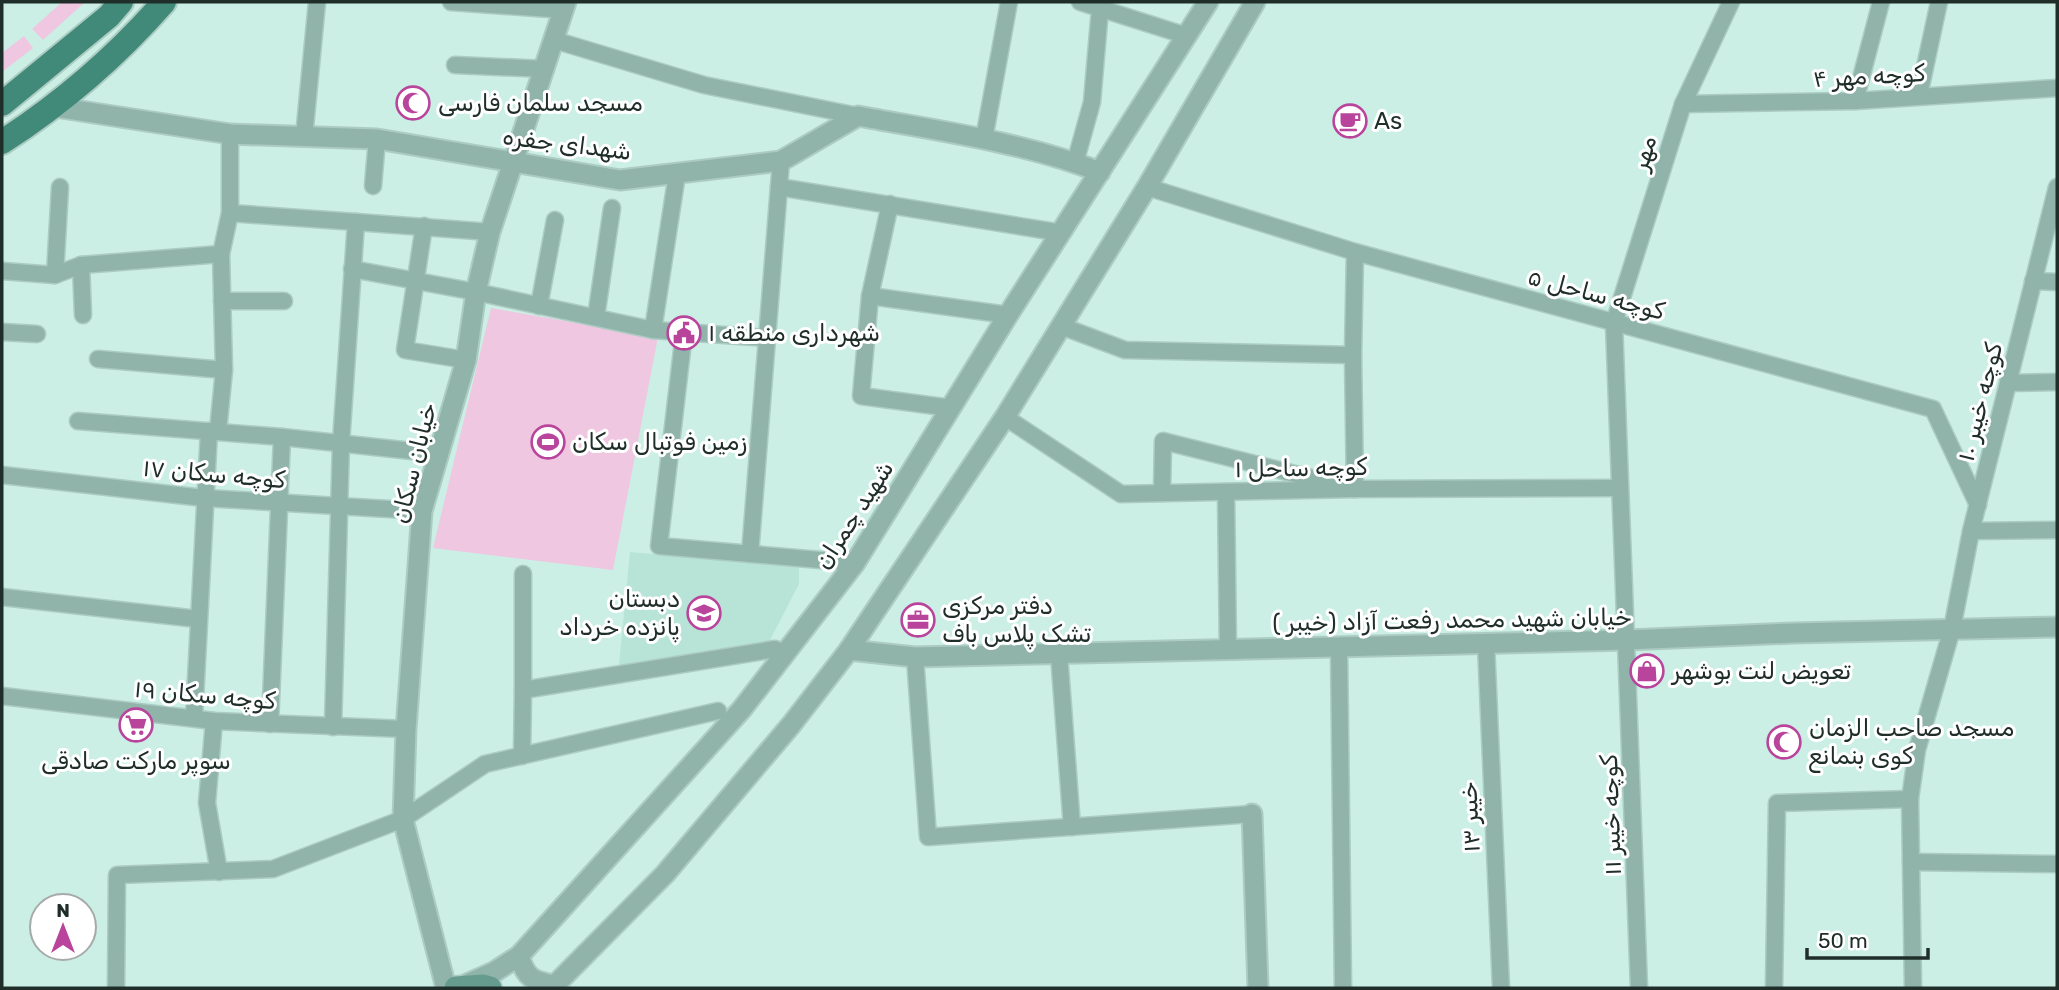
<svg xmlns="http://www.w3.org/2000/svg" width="2059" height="990" viewBox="0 0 2059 990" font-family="Rubik,Vazirmatn,sans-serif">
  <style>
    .built { fill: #b8e4d7 }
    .green { fill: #efc7e1 }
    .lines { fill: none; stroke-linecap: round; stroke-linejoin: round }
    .minor-casing { stroke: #acccc3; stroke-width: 19 }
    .tertiary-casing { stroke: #acccc3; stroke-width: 23 }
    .secondary-casing { stroke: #acccc3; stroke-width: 26 }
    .primary-casing { stroke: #acccc3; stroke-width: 28 }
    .minor { stroke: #91b4aa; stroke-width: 16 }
    .tertiary { stroke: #91b4aa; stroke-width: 19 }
    .secondary { stroke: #659c8d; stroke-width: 23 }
    .primary { stroke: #418978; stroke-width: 24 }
    .labels { text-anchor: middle; stroke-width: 6; stroke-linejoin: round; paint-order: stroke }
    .street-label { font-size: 24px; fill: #202e2a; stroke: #fff }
    .poi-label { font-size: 24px; fill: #202e2a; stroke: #fff; text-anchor: start }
  </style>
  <rect width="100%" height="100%" fill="#cbefe5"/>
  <polygon class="built" points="630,552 799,567 799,584 769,642 619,665"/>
  <g class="green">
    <polygon points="62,2 85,2 43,40 32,29"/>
    <polygon points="24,36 33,48 2,72 2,53"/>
    <polygon points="491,308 658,337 613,570 433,548"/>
  </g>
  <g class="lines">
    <defs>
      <g id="minor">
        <polyline points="451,2 564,10"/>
        <polyline points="1080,2 1187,36"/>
        <polyline points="554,40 704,85 858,116"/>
        <polyline points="455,65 545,69"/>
        <polyline points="1919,95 1939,2"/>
        <polyline points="1855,101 1881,2"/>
        <polyline points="1683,104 1855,101 2057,88"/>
        <polyline points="304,137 317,2"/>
        <polyline points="984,139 1009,2"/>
        <polyline points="1075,163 1092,102 1100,9"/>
        <polyline points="373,186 377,139"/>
        <polyline points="779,187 1062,233"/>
        <polyline points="1147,187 1355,252 1933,409 1978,505"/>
        <polyline points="890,204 870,296 861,396 951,408"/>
        <polyline points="230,213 356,222 341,443 333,727"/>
        <polyline points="356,222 490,232"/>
        <polyline points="424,226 405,350 466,360"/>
        <polyline points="81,265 83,315"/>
        <polyline points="352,269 476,292 653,330 768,338"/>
        <polyline points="2,271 55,275 81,265 221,254"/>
        <polyline points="55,275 60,187"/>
        <polyline points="2033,281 2057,282"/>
        <polyline points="870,296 1008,315"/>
        <polyline points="222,301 284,301"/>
        <polyline points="539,306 555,220"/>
        <polyline points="596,317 612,208"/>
        <polyline points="1061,326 1125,350 1353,355"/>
        <polyline points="653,330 677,174"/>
        <polyline points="2,332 37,334"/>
        <polyline points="684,333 659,546 855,563"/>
        <polyline points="98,359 224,370"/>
        <polyline points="2008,383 2057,382"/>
        <polyline points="1005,417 1121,494 1355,489 1620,488"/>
        <polyline points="78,421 282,437 440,454"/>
        <polyline points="218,431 224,370 221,254 230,213 230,134"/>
        <polyline points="2,475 204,498 422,511"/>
        <polyline points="1226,492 1228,650"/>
        <polyline points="1162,493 1163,441 1355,489 1353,355 1355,252"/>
        <polyline points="1971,531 2057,530"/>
        <polyline points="750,554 781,161"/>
        <polyline points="2,597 198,619"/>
        <polyline points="1486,644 1501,988"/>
        <polyline points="1339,647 1343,988"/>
        <polyline points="1059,654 1072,827"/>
        <polyline points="915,657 928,837 1252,814"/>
        <polyline points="523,690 523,574"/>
        <polyline points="2,696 214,721 406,729"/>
        <polyline points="194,718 209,431"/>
        <polyline points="214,721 207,803 219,872"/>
        <polyline points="270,724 282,437"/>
        <polyline points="522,756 523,690 775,649 785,654"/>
        <polyline points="1911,862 2057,864"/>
        <polyline points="116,988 117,875 273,869 403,819 485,764 718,711"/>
        <polyline points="1639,988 1614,323 1683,104 1731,2"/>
        <polyline points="1774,988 1777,803 1910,799"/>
        <polyline points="1913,988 1910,799 1917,750 1952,629 1971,531 2057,187"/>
      </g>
      <g id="tertiary">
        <path d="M55 107 230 134 377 139 620 180 781 161 858 116C939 131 1023 142 1100 172"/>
        <polyline points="849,650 915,657 1627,640 1793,633 2057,627"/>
        <polyline points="1252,814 1258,988"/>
        <path d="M519 956C526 978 532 981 554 985"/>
        <polyline points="465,985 494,972 519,956 742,709 855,563 1008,315 1208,2"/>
        <polyline points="446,988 403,819 406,729 422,511 466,360 476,292 490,232 566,2"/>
        <polyline points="552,988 665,874 791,725 849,650 1005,417 1147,187 1255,2"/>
      </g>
      <polyline id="secondary" points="456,988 483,986 490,988"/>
      <g id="primary">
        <polyline points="2,104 109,16 121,2"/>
        <path d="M2 142C64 102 115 58 164 2"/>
      </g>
    </defs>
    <use href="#minor" class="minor-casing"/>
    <use href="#tertiary" class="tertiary-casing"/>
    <use href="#secondary" class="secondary-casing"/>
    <use href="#primary" class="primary-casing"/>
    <use href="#minor" class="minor"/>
    <use href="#tertiary" class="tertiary"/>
    <use href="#secondary" class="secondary"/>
    <use href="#primary" class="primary"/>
  </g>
  <defs>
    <symbol id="mosque-ring" viewBox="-11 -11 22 22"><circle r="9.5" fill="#fff" stroke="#b9449c" stroke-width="1.5"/><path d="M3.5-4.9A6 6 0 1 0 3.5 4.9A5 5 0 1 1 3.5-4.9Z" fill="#b9449c"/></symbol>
    <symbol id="cafe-ring" viewBox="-11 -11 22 22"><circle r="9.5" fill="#fff" stroke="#b9449c" stroke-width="1.5"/><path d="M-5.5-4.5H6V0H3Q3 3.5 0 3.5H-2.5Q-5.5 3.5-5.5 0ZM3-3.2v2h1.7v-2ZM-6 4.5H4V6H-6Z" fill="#b9449c"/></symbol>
    <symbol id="civic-ring" viewBox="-11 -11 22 22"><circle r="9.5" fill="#fff" stroke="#b9449c" stroke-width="1.5"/><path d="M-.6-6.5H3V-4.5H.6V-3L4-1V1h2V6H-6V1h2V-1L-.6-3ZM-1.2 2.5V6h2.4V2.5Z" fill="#b9449c"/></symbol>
    <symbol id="stadium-ring" viewBox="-11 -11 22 22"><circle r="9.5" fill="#fff" stroke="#b9449c" stroke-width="1.5"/><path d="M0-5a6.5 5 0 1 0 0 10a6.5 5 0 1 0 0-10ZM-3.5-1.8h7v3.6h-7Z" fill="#b9449c"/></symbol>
    <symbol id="school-ring" viewBox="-11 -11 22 22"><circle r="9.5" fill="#fff" stroke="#b9449c" stroke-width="1.5"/><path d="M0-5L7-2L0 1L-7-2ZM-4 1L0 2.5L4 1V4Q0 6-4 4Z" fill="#b9449c"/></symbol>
    <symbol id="office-ring" viewBox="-11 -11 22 22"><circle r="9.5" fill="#fff" stroke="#b9449c" stroke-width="1.5"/><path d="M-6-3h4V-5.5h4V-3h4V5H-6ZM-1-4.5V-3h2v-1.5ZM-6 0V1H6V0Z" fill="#b9449c"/></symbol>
    <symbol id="shop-ring" viewBox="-11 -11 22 22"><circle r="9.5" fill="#fff" stroke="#b9449c" stroke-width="1.5"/><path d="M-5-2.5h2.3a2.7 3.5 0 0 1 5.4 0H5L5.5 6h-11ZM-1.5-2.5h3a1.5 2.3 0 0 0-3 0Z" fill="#b9449c"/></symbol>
    <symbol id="supermarket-ring" viewBox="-11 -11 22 22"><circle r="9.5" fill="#fff" stroke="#b9449c" stroke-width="1.5"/><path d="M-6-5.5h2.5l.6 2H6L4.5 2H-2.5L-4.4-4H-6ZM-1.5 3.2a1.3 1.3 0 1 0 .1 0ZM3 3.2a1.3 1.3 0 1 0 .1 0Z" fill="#b9449c"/></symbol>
  </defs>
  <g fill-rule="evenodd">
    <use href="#mosque-ring" x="394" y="84" width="38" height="38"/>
    <use href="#cafe-ring" x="1331" y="102" width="38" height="38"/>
    <use href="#civic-ring" x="665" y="314" width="38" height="38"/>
    <use href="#stadium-ring" x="529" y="423" width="38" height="38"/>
    <use href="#school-ring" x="685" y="594" width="38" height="38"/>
    <use href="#office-ring" x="899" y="601" width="38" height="38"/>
    <use href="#shop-ring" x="1628" y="652" width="38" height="38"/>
    <use href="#supermarket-ring" x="117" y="706" width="38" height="38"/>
    <use href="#mosque-ring" x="1765" y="723" width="38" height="38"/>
  </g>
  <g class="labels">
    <g class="street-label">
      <text transform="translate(1869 76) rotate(-3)" y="8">کوچه مهر ۴</text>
      <text transform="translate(567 144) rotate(7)" y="8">شهدای جفره</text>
      <text transform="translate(1644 153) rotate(-73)" y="8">مهر</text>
      <text transform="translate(1596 294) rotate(15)" y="8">کوچه ساحل ۵</text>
      <text transform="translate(1980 402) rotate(-76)" y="8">کوچه خیبر ۱۰</text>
      <text transform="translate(414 463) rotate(-76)" y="8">خیابان سکان</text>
      <text transform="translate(1301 468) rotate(-1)" y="8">کوچه ساحل ۱</text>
      <text transform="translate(214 474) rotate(5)" y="8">کوچه سکان ۱۷</text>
      <text transform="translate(854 515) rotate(-57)" y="8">شهید چمران</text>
      <text transform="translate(1452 620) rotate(-1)" y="8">( خیبر) خیابان شهید محمد رفعت آزاد</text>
      <text transform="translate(205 695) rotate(5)" y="8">کوچه سکان ۱۹</text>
      <text transform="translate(1611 815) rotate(-92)" y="8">کوچه خیبر ۱۱</text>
      <text transform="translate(1470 817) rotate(-93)" y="8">خیبر ۱۳</text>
    </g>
    <g class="poi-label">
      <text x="438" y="111">مسجد سلمان فارسی</text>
      <text x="1374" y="129">As</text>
      <text x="708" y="341">شهرداری منطقه ١</text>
      <text x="572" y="450">زمین فوتبال سکان</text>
      <text x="680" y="607" text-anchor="end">دبستان<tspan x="680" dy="28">پانزده خرداد</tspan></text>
      <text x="942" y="614">دفتر مرکزی<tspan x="942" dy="28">تشک پلاس باف</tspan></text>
      <text x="1672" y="679">تعویض لنت بوشهر</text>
      <text x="1809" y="736">مسجد صاحب الزمان<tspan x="1809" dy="28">کوی بنمانع</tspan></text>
      <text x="136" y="769" text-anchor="middle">سوپر مارکت صادقی</text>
    </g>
  </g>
  <rect width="2059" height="990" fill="none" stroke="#202e2a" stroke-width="7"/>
  <g transform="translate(63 927)"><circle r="33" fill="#ffffff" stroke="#a6abaa" stroke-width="2"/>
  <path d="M0-5L12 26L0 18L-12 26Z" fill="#b9449c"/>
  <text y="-10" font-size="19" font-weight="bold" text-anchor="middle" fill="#202e2a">N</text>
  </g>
  <path d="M1807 948v10h121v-10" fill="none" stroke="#202e2a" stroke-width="3.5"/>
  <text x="1818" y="948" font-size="21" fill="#202e2a" stroke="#ffffff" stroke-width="5" paint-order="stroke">50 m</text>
</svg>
